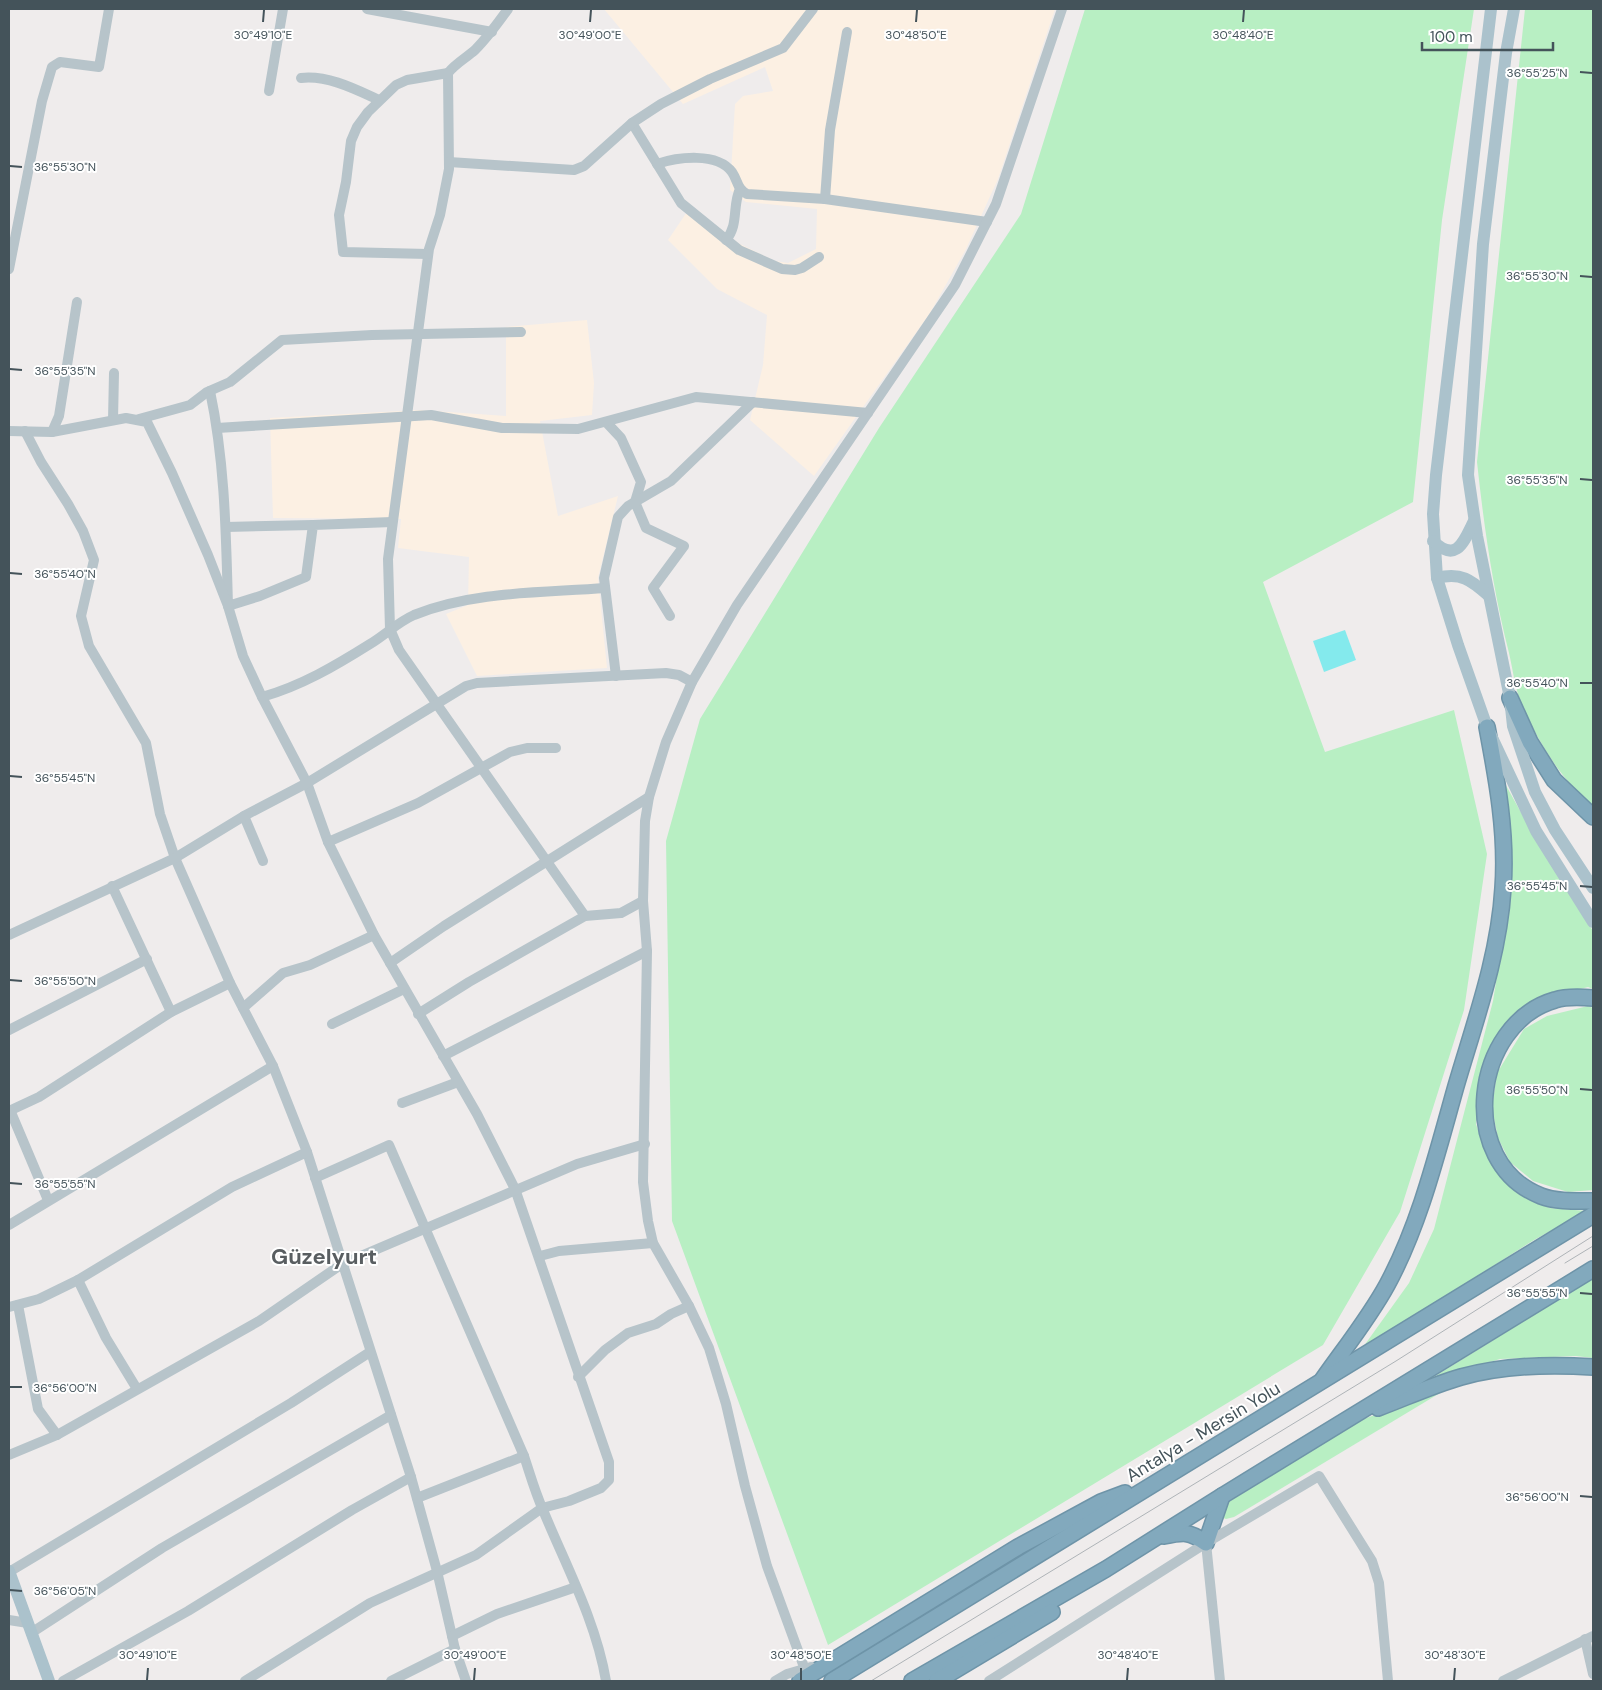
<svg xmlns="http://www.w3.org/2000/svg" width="1602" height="1690" viewBox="0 0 1602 1690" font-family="'DM Sans',sans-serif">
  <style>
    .commercial { fill: #fcf0e3 }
    .green { fill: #b8efc3 }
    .water { fill: #84eaed }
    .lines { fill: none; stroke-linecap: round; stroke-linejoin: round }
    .highway-casing { stroke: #6e94a8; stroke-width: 18 }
    .minor { stroke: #b7c4ca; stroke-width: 10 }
    .major { stroke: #abc2cc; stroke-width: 12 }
    .highway { stroke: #82a9bd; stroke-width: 15 }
    .tram { stroke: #aeb3b7; stroke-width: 1 }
    .ticks { fill: none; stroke: #44535a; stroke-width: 2 }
    .labels { text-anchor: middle; stroke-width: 4; stroke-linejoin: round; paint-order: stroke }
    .street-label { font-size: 18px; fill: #44535a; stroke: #fff }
    .district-label { font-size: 22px; font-weight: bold; fill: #595e61; stroke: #fff }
    .ticks-label { font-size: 12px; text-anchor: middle; fill: #44535a; stroke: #fff; stroke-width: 4; stroke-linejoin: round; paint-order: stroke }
  </style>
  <rect width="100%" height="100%" fill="#efecec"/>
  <g class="commercial">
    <polygon points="604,9 1055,9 998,179 966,249 930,313 814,476 750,420 763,365 767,315 717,289 668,240 691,206 738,243 775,261 788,263 816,249 817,209 746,202 730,190 735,104 743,96 773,91 765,67 683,104"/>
    <polygon points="587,320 594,383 592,415 540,421 558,516 618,496 598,578 607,668 477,676 446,614 468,605 469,557 398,548 401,519 273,518 270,418 420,410 506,416 506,327"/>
  </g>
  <g class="green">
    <polygon points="1085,9 1474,9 1442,220 1413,502 1263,582 1325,752 1454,710 1487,854 1464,1010 1400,1212 1323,1345 828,1645 672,1221 666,841 700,719 879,428 1021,214"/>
    <path d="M1525 9H1593V806C1562 781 1538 742 1522 705 1515 689 1513 670 1509 653 1493 590 1484 527 1477 462Z"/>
    <polygon points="1503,780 1539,845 1593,931 1593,989 1588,987 1561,994 1514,1014 1484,1060 1476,1124 1484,1148 1503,1179 1525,1198 1550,1208 1587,1211 1534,1240 1361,1350 1409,1283 1434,1229 1493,1001 1504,932"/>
    <polygon points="1588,1006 1593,1008 1593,1190 1568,1192 1533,1181 1510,1162 1498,1138 1492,1108 1497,1073 1524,1029 1547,1016"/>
    <polygon points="1593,1278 1593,1358 1576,1356 1500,1359 1429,1380"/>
    <polygon points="1445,1390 1234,1517 1226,1519 1221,1517 1225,1504 1358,1421"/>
  </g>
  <polygon class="water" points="1345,630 1356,660 1324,672 1313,641"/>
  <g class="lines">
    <defs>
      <g id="highway">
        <polyline points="1510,698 1530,742 1554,780 1593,817"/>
        <path d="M1593 998C1581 997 1567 996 1555 1000 1472 1024 1456 1163 1541 1196 1556 1202 1577 1201 1593 1201"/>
        <path d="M1323 1379C1344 1349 1369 1318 1387 1285 1420 1224 1437 1153 1456 1086 1475 1021 1499 956 1503 888 1507 834 1497 780 1487 727"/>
        <path d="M1378 1408C1405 1398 1433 1385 1461 1377 1504 1365 1549 1364 1593 1367"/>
        <path d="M1164 1536C1184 1532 1189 1531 1206 1543L1222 1496"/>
        <polyline points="800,1681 1018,1547 1101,1502 1125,1493"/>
        <polyline points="832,1681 1593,1215"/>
        <polyline points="912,1681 1106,1569 1222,1496 1593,1269"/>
        <polyline points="937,1681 1052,1612"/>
      </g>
    </defs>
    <use href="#highway" class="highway-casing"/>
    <g class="minor">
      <polyline points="367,9 492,32"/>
      <path d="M508 9C498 23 488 37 475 50 466 58 456 63 448 73L449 169 440 215 429 249 388 559 390 629 399 650 585 916"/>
      <path d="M301 78C328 75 355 89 379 100"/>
      <polyline points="269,91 283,9"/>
      <polyline points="632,123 681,203 739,250 782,269 795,270 802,268 819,257"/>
      <polyline points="449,162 574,170 584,166 632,123 661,104 710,79 783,48 813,9"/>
      <path d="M657 164C678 157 717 152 732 172 738 181 737 189 747 194L825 199 987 222"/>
      <polyline points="825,199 830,130 847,32"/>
      <path d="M726 240C739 225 732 206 740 189"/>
      <polyline points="428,254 343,252 339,215 346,182 351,141 357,127 368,112 396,85 407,80 448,73"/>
      <polyline points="9,269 42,101 52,67 60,62 99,67 109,9"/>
      <path d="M210 391C225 462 226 534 228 606L260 596 306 577 313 525 392 522"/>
      <polyline points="139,419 190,405 207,392 230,382 282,340 372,335 521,332"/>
      <polyline points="113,420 114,373"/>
      <polyline points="606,422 621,438 641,482 635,502 646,528 684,546 653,588 670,616"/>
      <polyline points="217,428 431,415 502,428 578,429 696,397 868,413"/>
      <polyline points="9,431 52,432 126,418 147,422 172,473 208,555 228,606 243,656 262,697 307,783 328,842 374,935 477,1114 515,1189 609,1462 609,1480 601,1488 569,1501 542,1508 476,1555 370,1603 245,1681"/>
      <polyline points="25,431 41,462 68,504 83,531 94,560 81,616 89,646 146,743 160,814 175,858 230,983 273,1066 307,1152 411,1477 437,1571 455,1649 466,1681"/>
      <polyline points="52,432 59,416 77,302"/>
      <polyline points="226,527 313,525"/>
      <polyline points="616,676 604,578 618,517 628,506 671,481 753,402"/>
      <path d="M262 697C301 686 335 666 370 644 385 635 398 622 414 615 473 591 542 593 605 588"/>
      <polyline points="244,816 263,861"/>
      <polyline points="328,842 418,803 510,752 527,748 556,748"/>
      <polyline points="112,886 171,1012"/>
      <polyline points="9,935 175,858 244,816 307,783 466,686 477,683 666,673 679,675 692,682"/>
      <polyline points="390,963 444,926 649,797"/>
      <polyline points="243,1008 283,973 310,965 374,935"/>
      <polyline points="418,1014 469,982 585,916 621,913 643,901"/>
      <polyline points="332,1024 404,989"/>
      <polyline points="9,1030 147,959"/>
      <polyline points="443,1056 647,951"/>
      <polyline points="402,1103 458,1082"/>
      <polyline points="10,1110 48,1200"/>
      <polyline points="9,1111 39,1097 171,1012 230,983"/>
      <path d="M315 1178 389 1145 524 1456C530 1474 535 1492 543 1510 566 1566 596 1621 606 1681"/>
      <polyline points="9,1225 273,1066"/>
      <polyline points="540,1256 559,1251 653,1243"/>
      <polyline points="78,1280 106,1338 137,1389"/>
      <polyline points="18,1305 38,1409 57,1435"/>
      <polyline points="9,1307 39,1299 78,1280 232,1187 307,1152"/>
      <polyline points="578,1377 605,1350 628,1333 656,1324 671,1314 689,1306"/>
      <polyline points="9,1455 57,1435 259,1321 342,1264 577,1164 645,1144"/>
      <polyline points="417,1498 524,1456"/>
      <polyline points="1206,1543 1220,1681"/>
      <polyline points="9,1572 291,1403 370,1352"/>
      <polyline points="9,1620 28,1623"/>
      <polyline points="31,1633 162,1548 391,1415"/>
      <polyline points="452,1636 497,1614 576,1587"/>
      <polyline points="1585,1639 1593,1674"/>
      <polyline points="804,1667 767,1566 745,1486 726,1404 709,1348 689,1306 653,1243 648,1221 643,1182 647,951 643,901 645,821 649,797 666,742 692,682 737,605 955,285 996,204 1062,9"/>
      <polyline points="63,1681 188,1611 352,1510 411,1477"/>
      <polyline points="391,1681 455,1649"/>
      <polyline points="775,1681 787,1674 811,1667"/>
      <polyline points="989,1681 1206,1543 1319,1476 1372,1561 1379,1583 1388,1681"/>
      <polyline points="1503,1681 1593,1636"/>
    </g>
    <g class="major">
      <polyline points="1491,9 1436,475 1433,514 1437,578 1458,645 1487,727 1536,831 1593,922"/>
      <polyline points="1514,9 1506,53 1483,244 1468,475 1477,536 1510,698 1513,726 1535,792 1555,830 1593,888"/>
      <path d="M1433 541C1457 564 1464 541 1474 521"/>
      <path d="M1437 578C1461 572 1471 580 1488 595"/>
      <polyline points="9,1571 49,1681"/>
    </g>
    <use href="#highway" class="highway"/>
    <g class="tram">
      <polyline points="1565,1263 1593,1246"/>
      <polyline points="871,1681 1396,1361 1593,1236"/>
    </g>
  </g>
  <path class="ticks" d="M263 22 264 10M590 22 591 10M916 22 917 10M1243 22 1244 10M1580 72 1592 73M10 166 22 167M1580 276 1592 277M10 369 22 370M1580 479 1592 480M10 573 22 574M1580 683H1592M10 776 22 777M1580 886 1592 887M10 980 22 981M1580 1089 1592 1090M10 1183 22 1184M1580 1293 1592 1294M10 1387H22M1580 1496 1592 1497M10 1590 22 1591M147 1680 148 1668M474 1680 475 1668M801 1680V1668M1127 1680 1128 1668M1454 1680 1455 1668"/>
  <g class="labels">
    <g class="street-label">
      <text transform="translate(1203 1432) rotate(-31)" y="6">Antalya - Mersin Yolu</text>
    </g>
    <g class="district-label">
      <text x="324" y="1264">Güzelyurt</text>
    </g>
  </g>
  <g class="ticks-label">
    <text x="263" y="39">30°49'10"E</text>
    <text x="590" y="39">30°49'00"E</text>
    <text x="916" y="39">30°48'50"E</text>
    <text x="1243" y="39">30°48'40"E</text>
    <text x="1537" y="77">36°55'25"N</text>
    <text x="65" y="171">36°55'30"N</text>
    <text x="1537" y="280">36°55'30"N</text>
    <text x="65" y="375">36°55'35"N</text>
    <text x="1537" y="484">36°55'35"N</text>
    <text x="65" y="578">36°55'40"N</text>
    <text x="1537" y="687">36°55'40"N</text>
    <text x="65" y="782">36°55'45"N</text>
    <text x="1537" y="890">36°55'45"N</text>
    <text x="65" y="985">36°55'50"N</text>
    <text x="1537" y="1094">36°55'50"N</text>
    <text x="65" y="1188">36°55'55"N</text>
    <text x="1537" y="1297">36°55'55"N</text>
    <text x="65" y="1392">36°56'00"N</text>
    <text x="1537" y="1501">36°56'00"N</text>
    <text x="65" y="1595">36°56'05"N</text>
    <text x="148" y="1659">30°49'10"E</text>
    <text x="475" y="1659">30°49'00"E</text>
    <text x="801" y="1659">30°48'50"E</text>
    <text x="1128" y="1659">30°48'40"E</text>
    <text x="1455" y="1659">30°48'30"E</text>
  </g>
  <rect width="1602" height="1690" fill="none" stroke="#44535a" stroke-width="20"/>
  <path d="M1422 42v8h131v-8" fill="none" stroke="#44535a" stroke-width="2.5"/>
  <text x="1430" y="42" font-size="15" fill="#44535a" stroke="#ffffff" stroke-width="4" paint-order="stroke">100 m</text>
</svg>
